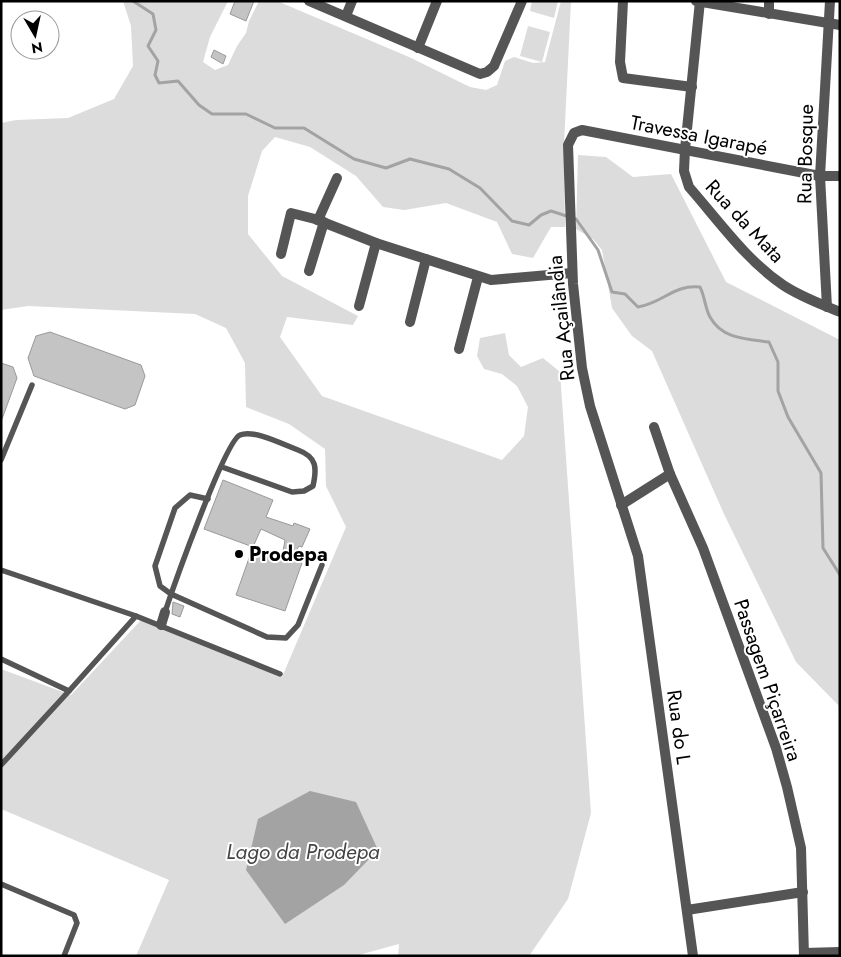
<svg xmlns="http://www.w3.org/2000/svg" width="841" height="957" viewBox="0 0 841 957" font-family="Jost,sans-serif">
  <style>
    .green { fill: #dcdcdc }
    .water { fill: #a3a3a3 }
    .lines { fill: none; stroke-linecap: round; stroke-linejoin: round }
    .stream { stroke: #a3a3a3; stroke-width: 3 }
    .building { fill: #c4c4c4; stroke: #999; fill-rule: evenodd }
    .lane { stroke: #555; stroke-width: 5.5 }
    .street { stroke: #555; stroke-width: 10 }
    .poi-dot { fill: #000; stroke: #fff; stroke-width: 2 }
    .labels { text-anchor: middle; stroke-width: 4; stroke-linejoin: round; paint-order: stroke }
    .street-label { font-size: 20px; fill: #000; stroke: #fff }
    .poi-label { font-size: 20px; font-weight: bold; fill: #000; stroke: #fff; text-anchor: start }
    .water-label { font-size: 21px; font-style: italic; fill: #444; stroke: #fff }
  </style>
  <rect width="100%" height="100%" fill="#fff"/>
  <g class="green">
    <polygon points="123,1 228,1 210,37 203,62 215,70 228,65 237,46 246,33 249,21 259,1 277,1 409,57 470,87 486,90 497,85 505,61 514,57 533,63 545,62 561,1 571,1 564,144 565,227 551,227 533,258 512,254 497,222 446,203 404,210 383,207 356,176 310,147 275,137 262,151 248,196 248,234 282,276 358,316 353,325 287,317 280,337 322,396 502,460 524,436 528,407 517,386 502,374 484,369 477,356 480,338 505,333 509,355 521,367 543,358 560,372 591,813 568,899 529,956 398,956 399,944 355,956 136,956 169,880 1,809 1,669 71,695 142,619 282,677 346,527 326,486 325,449 289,424 246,407 245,363 226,328 195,314 28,306 1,310 1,123 16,120 68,118 114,99 133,66 131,26"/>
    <polygon points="532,1 558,1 554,18 530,11"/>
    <polygon points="528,26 550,32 542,62 520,56"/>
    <polygon points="578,155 606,157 633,177 671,174 726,282 840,340 840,707 796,662 724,514 652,351 632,336 612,308 602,250 593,239 576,229"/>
  </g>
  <polygon class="water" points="310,791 356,802 378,850 344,885 285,924 246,870 258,819"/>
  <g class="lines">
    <path class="stream" d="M133 1 153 14 156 30 148 46 158 61 155 75 159 83 178 81 199 105 212 114H246L275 128H304L354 159 386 168 410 159 449 169 480 188 512 221 529 225 541 215 551 211 576 219 598 250 612 292 625 294 638 307C663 303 674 284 700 287 705 297 705 308 710 317 722 339 746 339 769 342L778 362V391L788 417 821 473 823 548 840 575"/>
  </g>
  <g class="building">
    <polygon points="235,1 254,1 246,21 230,14"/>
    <polygon points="214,50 226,56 223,64 211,57"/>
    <polygon points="50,332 141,365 145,376 135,405 125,409 34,376 28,358 36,336"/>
    <polygon points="1,363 13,367 17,378 2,419"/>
    <path d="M223 480 273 500 266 517 293 526 294 523 310 529 302 547 299 546 291 559 302 563 285 611 236 595 253 547 204 529ZM261 529 285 540 282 557 253 547Z"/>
    <polygon points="173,602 184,606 180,617 172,614"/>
  </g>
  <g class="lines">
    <g class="lane">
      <polyline points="1,460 32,385"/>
      <polyline points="208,499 190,495 175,508 155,566 160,586 171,594 267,637 286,638 298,625 322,565"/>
      <polyline points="1,570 136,616"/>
      <path d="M165 612C173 588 225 441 240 435 254 429 284 445 298 450 317 457 317 468 313 486L304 491 292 492 222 467"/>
      <polyline points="1,659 69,691 136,616 280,674"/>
      <polyline points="1,765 69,691"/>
      <polyline points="1,884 74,915 77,923 64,956"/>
    </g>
    <g class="street">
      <polyline points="309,1 480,74 487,72 494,66 522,1"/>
      <polyline points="623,1 620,62 623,78 692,87"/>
      <polyline points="696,1 840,25"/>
      <path d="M700 1 685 149 684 171 689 187C719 221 746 260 783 285 801 297 821 304 840 312"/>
      <polyline points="769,1 769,14"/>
      <polyline points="346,16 352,1"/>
      <polyline points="418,48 437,1"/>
      <polyline points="318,220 337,178"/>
      <polyline points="281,254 291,213 315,219 376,243 491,280 572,273"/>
      <polyline points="309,271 324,222"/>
      <polyline points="359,306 376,243"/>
      <polyline points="827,307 820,176 830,1"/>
      <polyline points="410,322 426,259"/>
      <polyline points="459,349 478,277"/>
      <polyline points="654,427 670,474 703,548 776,748 787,787 801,848 804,956"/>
      <polyline points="621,505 670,474"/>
      <polyline points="161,625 165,612"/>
      <polyline points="687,910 803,892"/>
      <polyline points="804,953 840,952"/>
      <polyline points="693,956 638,556 590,406 582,368 573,284 568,145 574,133 582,130 820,176 840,176"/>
    </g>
  </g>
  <circle class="poi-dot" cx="239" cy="554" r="5"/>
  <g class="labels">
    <g class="street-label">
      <text transform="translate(699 135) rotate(11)" y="7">Travessa Igarapé</text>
      <text transform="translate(805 154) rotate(-89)" y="7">Rua Bosque</text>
      <text transform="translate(745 221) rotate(47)" y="7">Rua da Mata</text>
      <text transform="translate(561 318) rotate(-96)" y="7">Rua Açailândia</text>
      <text transform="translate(768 680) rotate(71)" y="7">Passagem Piçarreira</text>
      <text transform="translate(679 727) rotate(82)" y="7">Rua do L</text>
    </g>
    <g class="poi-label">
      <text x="249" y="561">Prodepa</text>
    </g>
    <g class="water-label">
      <text x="303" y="859">Lago da Prodepa</text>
    </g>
  </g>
  <rect width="841" height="957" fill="none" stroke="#000000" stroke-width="5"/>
  <g transform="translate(35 35) rotate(171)"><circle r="24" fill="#ffffff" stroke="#999999"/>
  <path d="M0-4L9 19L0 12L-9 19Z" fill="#000000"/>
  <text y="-8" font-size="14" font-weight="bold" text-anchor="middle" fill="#000000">N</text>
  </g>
</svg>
